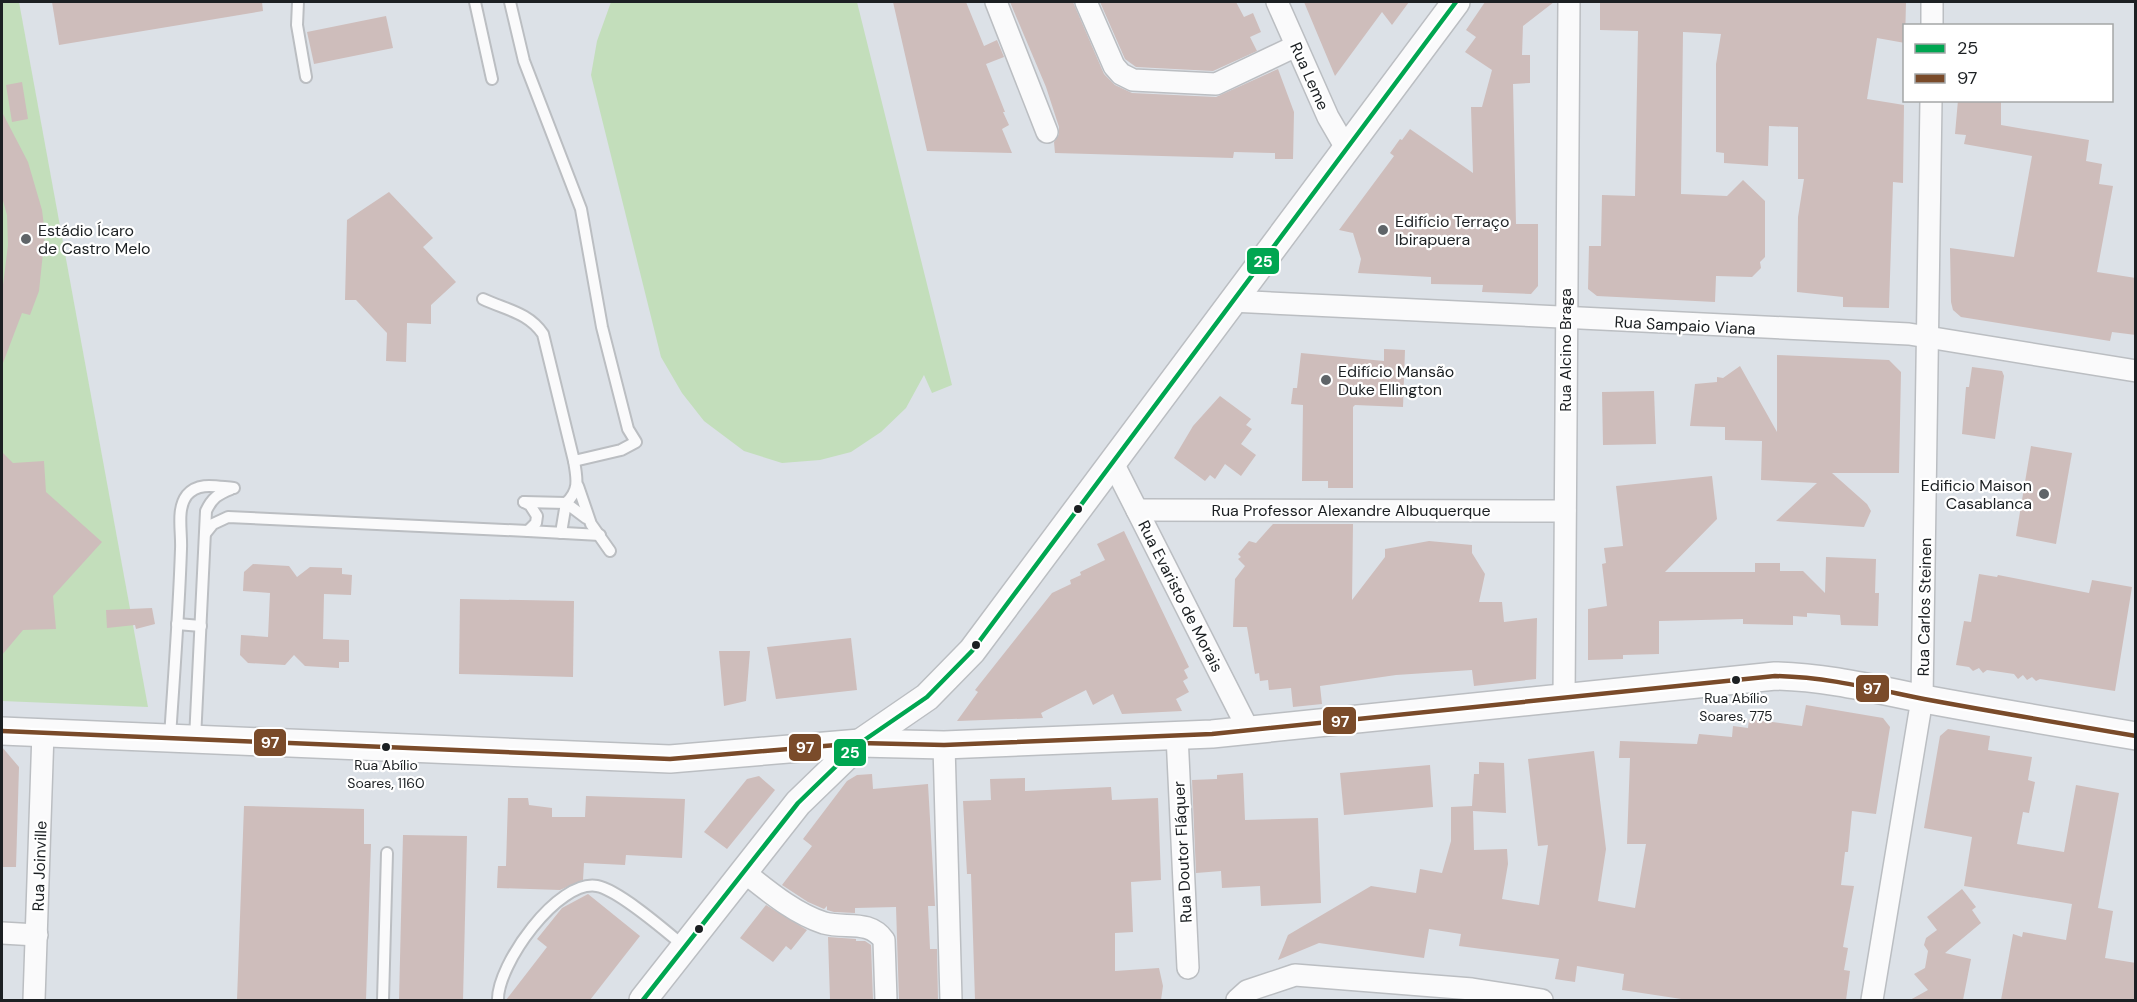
<svg xmlns="http://www.w3.org/2000/svg" width="2137" height="1002" viewBox="0 0 2137 1002" font-family="'DM Sans',sans-serif">
  <style>
    .green { fill: #c3debb }
    .building { fill: #cebdbb }
    .lines { fill: none; stroke-linecap: round; stroke-linejoin: round }
    .service-casing { stroke: #bbbec2; stroke-width: 14 }
    .minor-casing { stroke: #bbbec2; stroke-width: 24 }
    .tertiary-casing { stroke: #bbbec2; stroke-width: 30 }
    .service { stroke: #fafafb; stroke-width: 10 }
    .minor { stroke: #fafafb; stroke-width: 21 }
    .tertiary { stroke: #fafafb; stroke-width: 27 }
    .bus-1-casing { stroke: #fff; stroke-width: 9 }
    .bus-2-casing { stroke: #fff; stroke-width: 9 }
    .bus-1 { stroke: #00a651; stroke-width: 4.5 }
    .bus-2 { stroke: #7a4b2a; stroke-width: 4.5 }
    .poi-dot { fill: #5f6468; stroke: #fff; stroke-width: 2 }
    .bus-dot { fill: #1c2023; stroke: #fff; stroke-width: 2 }
    .labels { text-anchor: middle; stroke-width: 4.5; stroke-linejoin: round; paint-order: stroke }
    .bus-label { font-size: 14px; fill: #1c2023; stroke: #fff }
    .street-label { font-size: 16px; fill: #1c2023; stroke: #fff }
    .poi-label { font-size: 16px; fill: #1c2023; stroke: #fff; text-anchor: start }
    .line-badge { stroke: #fff; stroke-width: 2 }
    .badge-label { font-size: 16px; text-anchor: middle; font-weight: bold; fill: #fff }
  </style>
  <rect width="100%" height="100%" fill="#dce1e7"/>
  <g class="green">
    <polygon points="2,2 19,2 148,707 2,701"/>
    <polygon points="611,2 857,2 952,385 932,393 924,375 906,408 881,432 851,452 820,460 782,463 744,451 704,421 682,393 661,357 591,75 597,41"/>
  </g>
  <g class="building">
    <polygon points="52,2 262,2 263,11 59,45"/>
    <polygon points="893,2 966,2 984,46 997,40 1004,57 986,64 1005,112 1003,112 1009,125 1002,129 1012,153 927,151"/>
    <polygon points="1010,2 1073,2 1104,74 1115,85 1132,93 1216,97 1278,69 1294,112 1293,159 1275,159 1275,153 1234,152 1233,158 1055,153 1054,142 1059,134 1059,127 1046,87"/>
    <polygon points="1100,2 1236,2 1244,17 1253,13 1261,32 1250,37 1257,51 1213,71 1136,67 1125,59"/>
    <polygon points="1304,2 1409,2 1392,25 1382,12 1335,76"/>
    <polygon points="1485,2 1554,2 1523,26 1522,55 1530,55 1530,83 1513,84 1516,224 1538,224 1538,286 1531,294 1482,292 1483,285 1431,284 1431,277 1358,273 1361,259 1353,233 1339,230 1394,156 1390,153 1400,139 1402,140 1410,129 1473,173 1471,107 1482,107 1492,70 1465,52 1476,37 1466,30"/>
    <polygon points="1600,2 1906,2 1905,43 1877,38 1867,99 1904,105 1903,183 1893,182 1889,308 1843,307 1843,297 1797,292 1798,217 1804,179 1798,179 1798,127 1769,126 1768,166 1724,163 1724,153 1716,152 1716,64 1721,34 1683,32 1681,194 1727,196 1743,180 1765,201 1765,257 1760,262 1761,268 1752,277 1716,276 1715,302 1597,296 1588,289 1589,246 1601,246 1602,195 1635,196 1638,31 1600,30"/>
    <polygon points="386,16 393,48 314,64 307,32"/>
    <polygon points="22,82 28,119 12,122 6,85"/>
    <polygon points="1958,100 2001,100 2001,125 2089,140 2086,161 2102,164 2099,184 2113,186 2097,272 2136,278 2136,335 2112,332 2110,341 1961,317 1953,310 1951,302 1950,248 2014,257 2032,156 1964,144 1966,135 1955,134"/>
    <polygon points="2,112 28,162 42,210 45,234 39,291 30,315 22,313 3,363 2,293 8,245 7,215 2,197"/>
    <polygon points="389,192 433,238 423,247 456,282 431,305 431,324 407,323 406,362 386,361 387,333 356,300 345,300 347,220"/>
    <polygon points="1384,349 1405,350 1403,407 1355,405 1353,407 1353,488 1328,488 1328,481 1302,481 1303,405 1291,404 1293,388 1297,388 1301,353 1384,361"/>
    <polygon points="1777,355 1889,360 1901,372 1899,473 1832,473 1867,504 1871,511 1864,527 1776,521 1817,483 1761,480 1762,441 1725,440 1725,427 1690,426 1695,384 1717,382 1717,377 1723,378 1740,366 1777,432"/>
    <polygon points="1972,367 2002,371 2004,376 1995,439 1962,434 1966,387 1969,387"/>
    <polygon points="1654,391 1656,444 1603,445 1602,392"/>
    <polygon points="1220,396 1251,419 1246,425 1252,429 1241,444 1256,455 1241,476 1225,464 1215,479 1210,475 1205,481 1174,458 1193,426"/>
    <polygon points="2031,446 2072,453 2056,544 2016,536"/>
    <polygon points="2,452 13,463 44,461 46,492 102,542 53,596 56,629 23,630 2,655"/>
    <polygon points="1712,476 1717,519 1665,572 1755,572 1755,563 1780,563 1780,571 1803,571 1825,593 1826,557 1876,559 1875,593 1879,593 1878,626 1841,625 1840,615 1807,613 1807,617 1793,616 1793,625 1743,624 1743,619 1659,621 1659,654 1623,655 1623,659 1588,660 1588,609 1607,606 1602,564 1606,563 1604,548 1623,546 1616,486"/>
    <polygon points="1273,524 1353,524 1352,600 1385,557 1385,549 1429,541 1472,545 1472,553 1485,574 1479,602 1502,602 1504,622 1537,618 1536,679 1474,686 1472,670 1396,675 1320,686 1322,704 1293,707 1291,688 1269,690 1268,680 1260,681 1259,673 1255,674 1247,627 1233,627 1235,579 1245,566 1238,559 1241,557 1238,554 1249,541 1256,543"/>
    <polygon points="1124,531 1189,667 1184,670 1188,678 1183,681 1189,692 1176,699 1182,711 1122,714 1113,694 1093,705 1086,690 1041,713 1043,718 957,721 978,692 975,690 1052,593 1071,584 1070,580 1081,575 1080,572 1105,560 1097,544"/>
    <polygon points="253,564 289,566 297,577 310,567 342,568 342,574 352,575 351,595 324,594 323,639 349,640 349,662 339,662 339,668 305,666 294,655 285,665 248,663 240,655 241,635 268,637 270,593 243,591 244,572"/>
    <polygon points="1979,574 1997,577 1998,575 2089,593 2092,580 2132,587 2115,691 2040,679 2036,681 2032,677 2027,680 2023,675 2018,679 2014,674 1987,670 1983,673 1979,668 1973,671 1969,667 1956,665 1964,621 1971,622"/>
    <polygon points="460,599 574,601 573,677 459,674"/>
    <polygon points="152,608 155,624 136,629 135,625 107,628 106,610"/>
    <polygon points="851,638 857,690 776,699 767,647"/>
    <polygon points="719,651 750,651 746,701 724,706"/>
    <polygon points="1806,705 1883,718 1890,727 1876,814 1852,811 1848,852 1845,852 1841,885 1854,886 1843,947 1848,948 1844,970 1850,971 1846,1000 1688,1000 1622,990 1624,974 1577,966 1575,982 1555,979 1559,959 1459,946 1461,934 1429,929 1424,958 1319,943 1278,960 1288,935 1371,886 1416,893 1420,869 1442,873 1451,841 1451,807 1472,806 1474,774 1479,774 1479,762 1504,763 1506,813 1473,811 1474,850 1507,849 1508,864 1502,899 1539,905 1548,845 1538,846 1528,759 1594,751 1606,849 1598,901 1635,908 1646,844 1627,844 1630,758 1619,758 1620,741 1697,744 1699,734 1732,737 1733,726 1748,728 1749,719 1802,726"/>
    <polygon points="1948,729 1990,736 1988,750 2032,757 2028,780 2035,782 2029,813 2023,812 2017,844 2064,852 2076,785 2119,793 2098,908 2113,911 2105,958 2136,963 2136,1000 2001,1000 2013,934 2022,937 2023,932 2066,940 2072,904 1964,886 1972,837 1924,828 1940,736"/>
    <polygon points="2,747 19,767 16,867 2,867"/>
    <polygon points="1430,765 1433,807 1344,815 1340,773"/>
    <polygon points="1243,773 1245,820 1318,818 1321,903 1261,906 1260,886 1222,888 1221,871 1196,873 1192,780 1217,779 1217,775"/>
    <polygon points="872,774 873,789 928,784 935,906 928,906 930,949 937,949 938,1000 899,1000 896,907 855,908 855,913 834,912 827,910 827,906 824,909 808,902 782,885 812,846 803,839 847,781 857,775"/>
    <polygon points="759,776 775,790 727,849 704,832 747,779"/>
    <polygon points="1025,778 1025,791 1111,787 1112,800 1158,798 1161,880 1131,882 1133,932 1115,933 1115,971 1159,968 1163,986 1161,1000 975,1000 971,874 967,874 963,801 991,800 990,779"/>
    <polygon points="586,796 685,799 682,858 626,855 625,865 584,863 583,880 560,890 497,888 498,866 506,866 508,798 528,798 529,805 552,808 552,817 585,817"/>
    <polygon points="244,806 364,809 364,844 371,844 366,1000 237,1000"/>
    <polygon points="403,835 467,836 463,1000 399,1000"/>
    <polygon points="1962,889 1976,907 1972,910 1981,923 1945,953 1971,959 1963,1000 1910,1000 1928,990 1914,974 1925,968 1928,951 1924,945 1926,938 1937,930 1927,917"/>
    <polygon points="588,894 640,936 590,1000 506,1000 547,947 537,939 562,908"/>
    <polygon points="766,905 807,930 791,950 786,946 773,962 740,938"/>
    <polygon points="828,937 856,939 856,941 865,941 871,945 873,1000 830,1000"/>
  </g>
  <g class="lines">
    <defs>
      <g id="service">
        <polyline points="298,2 297,25 306,77"/>
        <polyline points="475,2 492,79"/>
        <path d="M483 299C506 310 528 312 543 334L574 461 621 450 636 442 628 429 602 327 581 209 524 61 510 2"/>
        <polyline points="578,486 591,524 610,551"/>
        <path d="M524 502 566 503C580 490 577 479 574 461"/>
        <polyline points="528,531 600,535"/>
        <polyline points="561,533 566,503 586,518"/>
        <polyline points="205,534 213,524 228,517 528,531 536,523 537,516 530,505 524,502"/>
        <polyline points="177,624 201,626"/>
        <path d="M170 737C174 675 179 612 181 549 182 532 176 509 187 495 199 481 218 487 234 488"/>
        <path d="M195 739 206 511C212 498 218 494 231 489"/>
        <polyline points="383,1000 387,853"/>
        <path d="M498 1000C497 965 558 879 597 886 619 890 667 932 685 947"/>
      </g>
      <g id="minor">
        <polyline points="996,2 1047,132"/>
        <polyline points="1086,2 1114,66 1121,74 1133,80 1216,84 1296,46"/>
        <polyline points="1277,2 1328,117 1346,148"/>
        <polyline points="1932,26 1932,2"/>
        <polyline points="1231,301 1909,334 2136,371"/>
        <polyline points="1112,461 1249,731"/>
        <polyline points="1137,510 1565,511"/>
        <polyline points="1564,699 1569,2"/>
        <polyline points="1177,735 1188,968"/>
        <polyline points="944,745 951,1000"/>
        <path d="M744 872C768 891 794 913 824 923 846 929 869 919 884 940L886 1000"/>
        <polyline points="2,933 37,935"/>
        <polyline points="34,1000 43,732"/>
        <polyline points="1237,1000 1247,991 1295,975 1472,989 1542,1000"/>
        <polyline points="1872,1000 1922,699 1931,100"/>
      </g>
      <g id="tertiary">
        <path d="M2 731 670 759 860 743 944 745 1212 734 1775 676C1827 677 1874 689 1924 699 1994 712 2065 724 2136 736"/>
        <polyline points="643,1000 798,803 860,743 927,697 972,651 1456,2"/>
      </g>
    </defs>
    <use href="#service" class="service-casing"/>
    <use href="#minor" class="minor-casing"/>
    <use href="#tertiary" class="tertiary-casing"/>
    <use href="#service" class="service"/>
    <use href="#minor" class="minor"/>
    <use href="#tertiary" class="tertiary"/>
    <defs>
      <polyline id="bus-1" points="643,1000 798,803 860,743 927,697 972,651 1456,2"/>
      <path id="bus-2" d="M2 731 670 759 860 743 944 745 1212 734 1775 676C1827 677 1874 689 1924 699 1994 712 2065 724 2136 736"/>
    </defs>
    <use href="#bus-1" class="bus-1-casing"/>
    <use href="#bus-2" class="bus-2-casing"/>
    <use href="#bus-1" class="bus-1"/>
    <use href="#bus-2" class="bus-2"/>
  </g>
  <g class="poi-dot">
    <circle cx="1383" cy="230" r="6"/>
    <circle cx="26" cy="239" r="6"/>
    <circle cx="1326" cy="380" r="6"/>
    <circle cx="2044" cy="494" r="6"/>
  </g>
  <g class="bus-dot">
    <circle cx="1078" cy="509" r="5"/>
    <circle cx="976" cy="645" r="5"/>
    <circle cx="1736" cy="680" r="5"/>
    <circle cx="386" cy="747" r="5"/>
    <circle cx="699" cy="929" r="5"/>
  </g>
  <g class="labels">
    <g class="bus-label">
      <text x="1736" y="703">Rua Abílio<tspan x="1736" dy="18">Soares, 775</tspan></text>
      <text x="386" y="770">Rua Abílio<tspan x="386" dy="18">Soares, 1160</tspan></text>
    </g>
    <g class="street-label">
      <text transform="translate(1310 76) rotate(66)" y="6">Rua Leme</text>
      <text transform="translate(1685 325) rotate(3)" y="6">Rua Sampaio Viana</text>
      <text transform="translate(1565 350) rotate(-90)" y="6">Rua Alcino Braga</text>
      <text x="1351" y="516">Rua Professor Alexandre Albuquerque</text>
      <text transform="translate(1181 596) rotate(63)" y="6">Rua Evaristo de Morais</text>
      <text transform="translate(1924 607) rotate(-89)" y="6">Rua Carlos Steinen</text>
      <text transform="translate(1182 852) rotate(-93)" y="6">Rua Doutor Fláquer</text>
      <text transform="translate(39 866) rotate(-88)" y="6">Rua Joinville</text>
    </g>
    <g class="poi-label">
      <text x="1395" y="227">Edifício Terraço<tspan x="1395" dy="18">Ibirapuera</tspan></text>
      <text x="38" y="236">Estádio Ícaro<tspan x="38" dy="18">de Castro Melo</tspan></text>
      <text x="1338" y="377">Edifício Mansão<tspan x="1338" dy="18">Duke Ellington</tspan></text>
      <text x="2032" y="491" text-anchor="end">Edificio Maison<tspan x="2032" dy="18">Casablanca</tspan></text>
    </g>
  </g>
  <g class="line-badge">
    <rect x="1246" y="247" width="34" height="28" rx="6" fill="#00a651"/>
    <rect x="1855" y="674" width="35" height="29" rx="6" fill="#7a4b2a"/>
    <rect x="1322" y="706" width="35" height="29" rx="6" fill="#7a4b2a"/>
    <rect x="253" y="728" width="34" height="29" rx="6" fill="#7a4b2a"/>
    <rect x="788" y="733" width="34" height="29" rx="6" fill="#7a4b2a"/>
    <rect x="833" y="738" width="34" height="29" rx="6" fill="#00a651"/>
  </g>
  <g class="badge-label">
    <text x="1263" y="267">25</text>
    <text x="1872" y="694">97</text>
    <text x="1340" y="727">97</text>
    <text x="270" y="748">97</text>
    <text x="805" y="753">97</text>
    <text x="850" y="758">25</text>
  </g>
  <rect width="2137" height="1002" fill="none" stroke="#1c2023" stroke-width="6"/>
  <rect x="1903" y="24" width="210" height="78" fill="#ffffff" stroke="#a4a6a7" stroke-width="1.5"/>
  <rect x="1915" y="44" width="30" height="9" fill="#00a651" stroke="#a4a6a7" stroke-width="1.5"/>
  <text x="1957" y="54" font-size="18" fill="#1c2023">25</text>
  <rect x="1915" y="74" width="30" height="9" fill="#7a4b2a" stroke="#a4a6a7" stroke-width="1.5"/>
  <text x="1957" y="84" font-size="18" fill="#1c2023">97</text>
</svg>
